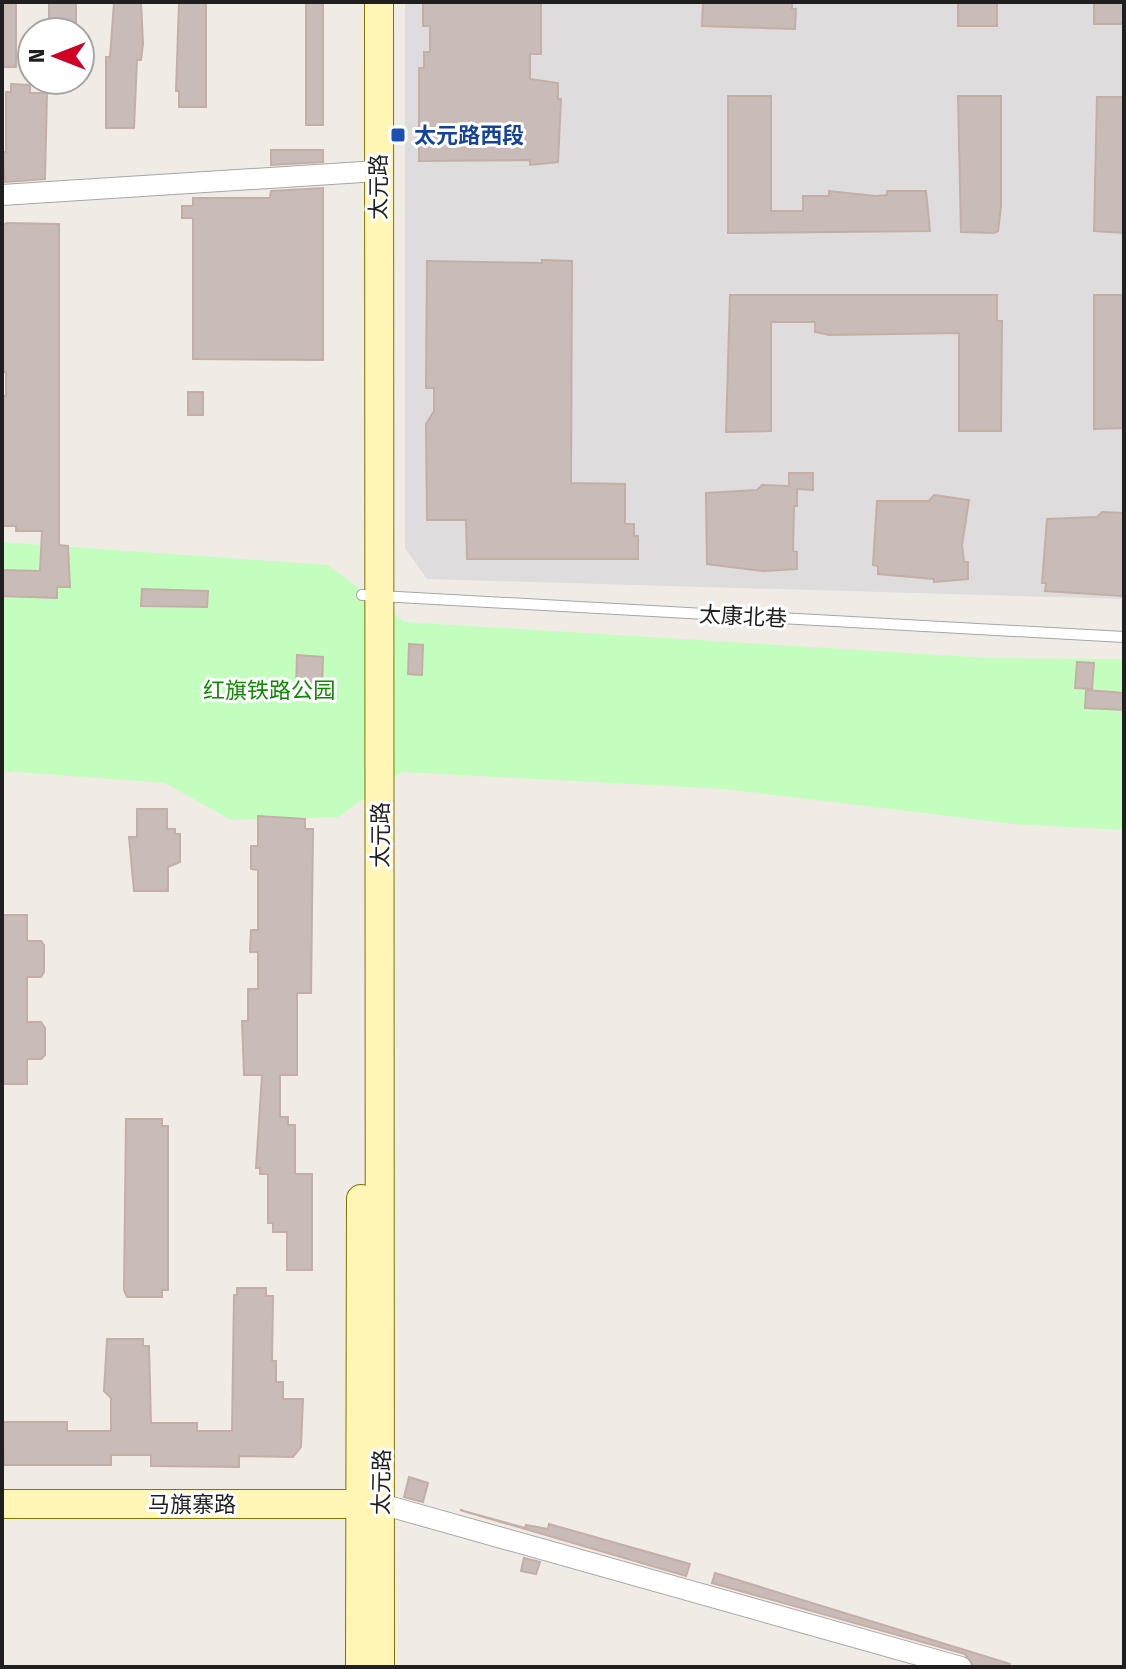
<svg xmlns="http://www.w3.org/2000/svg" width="1126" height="1669" viewBox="0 0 1126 1669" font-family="'Fira Sans','Noto Sans SC',sans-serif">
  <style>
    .residential { fill: #dedcdd }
    .park { fill: #c4febf }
    .building { fill: #c9bcb8; stroke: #c4aea6; stroke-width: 2 }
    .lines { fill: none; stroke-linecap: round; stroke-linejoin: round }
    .lane-casing { stroke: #a6a6a6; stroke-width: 12 }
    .street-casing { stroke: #a6a6a6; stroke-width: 22 }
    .secondary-casing { stroke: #7d7500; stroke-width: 30 }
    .lane { stroke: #fff; stroke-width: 10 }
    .street { stroke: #fff; stroke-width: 20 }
    .secondary { stroke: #fff6b5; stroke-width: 28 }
    .transit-dot { fill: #1a4fb4; stroke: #fff; stroke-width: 3 }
    .labels { text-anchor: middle; stroke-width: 6; stroke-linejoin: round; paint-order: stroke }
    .transit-label { font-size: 22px; font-weight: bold; fill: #164399; stroke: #fff; text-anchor: start }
    .street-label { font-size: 22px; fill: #1f1f1f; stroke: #fff }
    .park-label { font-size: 22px; fill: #0d8a01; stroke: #fff }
  </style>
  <rect width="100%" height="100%" fill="#f1ebe5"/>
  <polygon class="residential" points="405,2 1124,2 1124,599 427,579 405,548"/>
  <polygon class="park" points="2,542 328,565 405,622 990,658 1124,659 1124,830 1013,824 724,789 402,772 338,817 231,820 165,783 2,771"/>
  <g class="building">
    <rect x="2" y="2" width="14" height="65"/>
    <rect x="49" y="2" width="27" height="30"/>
    <polygon points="114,2 141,2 143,44 141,60 137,60 134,128 106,128 106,57 110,57"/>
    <polygon points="179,2 206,2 206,107 179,107 179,91 176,91"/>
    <rect x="306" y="2" width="17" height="123"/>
    <polygon points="423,2 541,2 541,54 530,54 530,79 558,83 558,99 561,99 558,162 530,165 530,160 419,161 419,68 424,68 424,52 430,52 430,26 423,26"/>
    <polygon points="703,2 792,2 792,9 796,9 795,29 702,26"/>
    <rect x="958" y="2" width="39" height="24"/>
    <polygon points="1124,2 1124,24 1094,24 1094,3"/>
    <polygon points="11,84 30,85 30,93 47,93 45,179 5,182 2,152 6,152 6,92 11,92"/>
    <polygon points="728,96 771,96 771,211 803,211 803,196 829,196 829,191 875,196 887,195 887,191 926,191 930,231 728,233"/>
    <polygon points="958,96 1001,96 1001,207 998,231 994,233 961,232"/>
    <polygon points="1097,97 1124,97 1124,233 1094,231"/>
    <polygon points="271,150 323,150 323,162 271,165"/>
    <polygon points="323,188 323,360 193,359 193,218 182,218 182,206 193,206 193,198 270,198 271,191"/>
    <polygon points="7,223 59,224 59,545 68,546 70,587 57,587 57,598 2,596 2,570 40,571 42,531 16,531 16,526 2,526 2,396 6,396 6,372 2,372 2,225"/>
    <polygon points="542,260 572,261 571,483 625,484 625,524 634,524 634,536 638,536 638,559 467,559 466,520 427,520 426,424 434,411 434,388 426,388 427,261 542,263"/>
    <polygon points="730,295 997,295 997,321 1002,321 1001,431 959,431 959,333 829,335 815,332 815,322 771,322 771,431 726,432"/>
    <polygon points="1094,295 1124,295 1124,428 1094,429"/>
    <rect x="188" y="392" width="15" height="23"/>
    <polygon points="789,473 813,473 813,490 797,489 797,506 794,506 793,551 797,552 797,569 763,571 707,564 706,493 757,490 762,485 789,486"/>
    <polygon points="934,495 969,500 962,545 964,562 968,562 968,579 934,582 934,579 878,574 878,566 873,565 877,501 929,501"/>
    <polygon points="1102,512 1123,513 1124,516 1123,596 1045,591 1046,583 1042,583 1047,519 1097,517"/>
    <polygon points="142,589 208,591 207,607 141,606"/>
    <polygon points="409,644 423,645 422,675 408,674"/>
    <polygon points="297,655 323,657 322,691 296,691"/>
    <polygon points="1077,662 1094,663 1092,689 1075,688"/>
    <polygon points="1086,690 1124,693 1124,710 1085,708"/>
    <polygon points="137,809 167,809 167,829 175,829 175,834 180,834 180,862 168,867 168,891 134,891 129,837 137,837"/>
    <polygon points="258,816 305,819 305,829 313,829 311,993 297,993 297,1075 280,1075 280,1117 288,1117 288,1125 295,1125 295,1174 312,1174 312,1270 287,1270 287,1232 273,1232 273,1223 268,1223 268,1174 260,1174 260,1168 256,1168 262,1075 244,1075 242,1021 248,1021 248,989 258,989 258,952 250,952 251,930 258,930 258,870 251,869 251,846 258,846"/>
    <polygon points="2,915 27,915 27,941 41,941 44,945 44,972 41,977 27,977 27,1022 41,1022 45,1028 45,1055 41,1059 27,1059 27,1084 2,1084"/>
    <polygon points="126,1119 162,1119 162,1126 168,1126 168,1290 162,1290 162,1297 127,1297 124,1290"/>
    <polygon points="237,1288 266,1288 266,1296 273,1296 272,1361 276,1361 276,1382 283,1382 283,1399 303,1399 301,1447 293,1457 239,1456 239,1467 151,1466 151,1455 111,1455 111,1465 4,1465 2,1422 67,1422 67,1431 111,1431 111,1398 104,1391 107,1339 143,1339 143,1346 149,1346 151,1423 197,1423 197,1431 232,1431 234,1295 237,1295"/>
    <polygon points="409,1477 428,1483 423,1502 404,1497"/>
    <polygon points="460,1510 525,1528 526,1525 548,1529 549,1524 690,1564 686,1576"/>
    <polygon points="524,1558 540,1562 536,1574 521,1571"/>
    <polygon points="715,1573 1010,1664 1009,1667 974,1667 965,1654 712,1583"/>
  </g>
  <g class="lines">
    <defs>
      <polyline id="lane" points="362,595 1124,637"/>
      <g id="street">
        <polyline points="2,195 378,171"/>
        <polyline points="381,1504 961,1667"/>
      </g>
      <g id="secondary">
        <polyline points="379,2 380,1667"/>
        <polyline points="2,1504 380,1504"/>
        <polyline points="360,1667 361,1199"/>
      </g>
    </defs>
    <use href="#lane" class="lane-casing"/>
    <use href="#street" class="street-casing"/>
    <use href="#secondary" class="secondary-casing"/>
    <use href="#lane" class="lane"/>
    <use href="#street" class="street"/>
    <use href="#secondary" class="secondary"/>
  </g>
  <rect class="transit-dot" x="390" y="127" width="16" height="16" rx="4"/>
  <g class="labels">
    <g class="transit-label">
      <text x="414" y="143">太元路西段</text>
    </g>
    <g class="street-label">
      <text transform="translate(378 187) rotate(-90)" y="8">太元路</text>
      <text transform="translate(743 616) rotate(3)" y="8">太康北巷</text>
      <text transform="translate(380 835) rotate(-90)" y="8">太元路</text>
      <text transform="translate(381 1482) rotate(-89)" y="8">太元路</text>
      <text x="192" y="1512">马旗寨路</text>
    </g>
    <g class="park-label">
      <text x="269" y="698">红旗铁路公园</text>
    </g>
  </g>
  <rect width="1126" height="1669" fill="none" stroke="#1f1f1f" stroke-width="8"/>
  <g transform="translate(56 56) rotate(270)"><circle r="38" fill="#ffffff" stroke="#a5a5a5" stroke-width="2"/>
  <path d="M0-6L14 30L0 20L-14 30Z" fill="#cf0023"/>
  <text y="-12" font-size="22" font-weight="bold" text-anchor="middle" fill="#1f1f1f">N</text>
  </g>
</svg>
